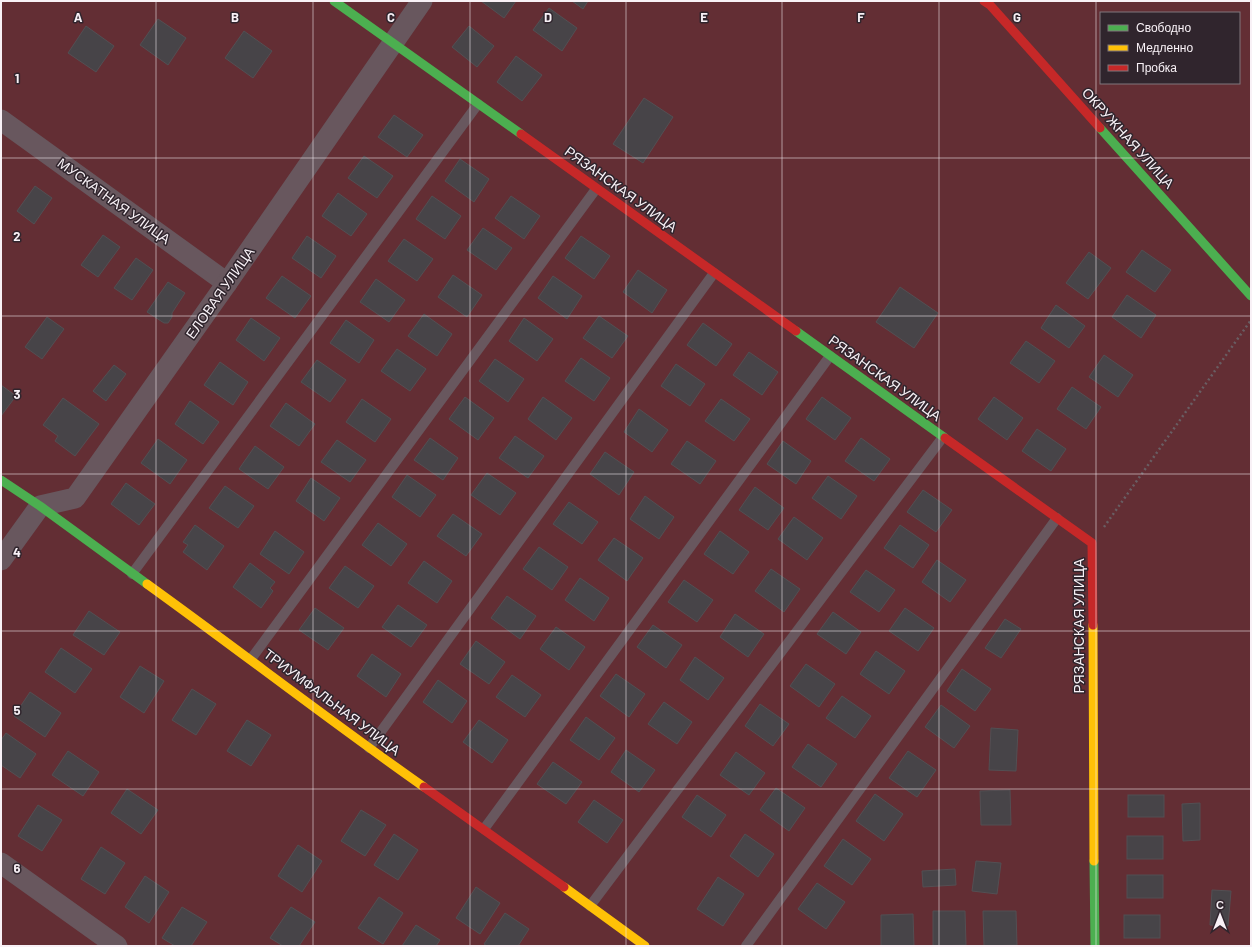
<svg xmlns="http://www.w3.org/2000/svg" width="1252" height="947" viewBox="0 0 1252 947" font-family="Barlow,sans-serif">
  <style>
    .green { fill: #632e34; fill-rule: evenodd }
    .building { fill: #474448; stroke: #534f53 }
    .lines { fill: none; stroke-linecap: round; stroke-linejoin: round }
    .path { stroke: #695e63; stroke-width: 2.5; stroke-dasharray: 2 3; stroke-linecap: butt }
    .lane { stroke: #68575e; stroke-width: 10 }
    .street { stroke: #68575e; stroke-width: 21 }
    .fast { stroke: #4caf50; stroke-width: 9 }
    .slow { stroke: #ffc107; stroke-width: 9 }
    .jam { stroke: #c62828; stroke-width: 9 }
    .grid { fill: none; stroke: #f8f1f6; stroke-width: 1; stroke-opacity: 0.55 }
    .labels { text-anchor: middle; stroke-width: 3; stroke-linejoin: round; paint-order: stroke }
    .street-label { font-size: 14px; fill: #f8f1f6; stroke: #30252d }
    .grid-label { font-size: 13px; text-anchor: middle; font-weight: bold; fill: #f8f1f6; stroke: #30252d; stroke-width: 3; stroke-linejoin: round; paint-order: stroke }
  </style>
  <rect width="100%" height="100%" fill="#2d282c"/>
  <path class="green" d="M1 1H1251V946H1ZM1101 13H1239V83H1101Z"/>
  <g class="building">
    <polygon points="481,1 516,1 504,18"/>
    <polygon points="572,1 588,1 583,9"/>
    <polygon points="549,8 577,28 562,51 533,30"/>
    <polygon points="158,19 186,38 168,65 140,45"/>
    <polygon points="86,26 114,46 96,72 68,53"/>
    <polygon points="469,26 494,46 477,67 452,47"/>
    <polygon points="244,31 272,51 253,78 225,58"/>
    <polygon points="516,56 542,75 522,101 497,82"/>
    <polygon points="644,98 673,117 643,163 613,144"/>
    <polygon points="394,115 423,135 407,157 378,137"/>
    <polygon points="364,156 393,176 377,198 348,178"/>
    <polygon points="460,159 489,179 474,202 445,181"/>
    <polygon points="35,186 52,198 34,224 17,211"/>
    <polygon points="338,193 367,214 351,236 322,216"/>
    <polygon points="432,196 461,216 445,239 416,219"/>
    <polygon points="511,196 540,216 524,239 495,218"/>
    <polygon points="483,228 512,248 496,270 467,250"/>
    <polygon points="103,235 120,247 98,277 81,265"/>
    <polygon points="307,236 336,256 321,278 292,258"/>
    <polygon points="581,236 610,256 594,279 565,258"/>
    <polygon points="404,239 433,259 417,281 388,261"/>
    <polygon points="1142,250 1171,270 1155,292 1126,272"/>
    <polygon points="1089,252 1111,268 1088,299 1066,283"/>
    <polygon points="136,258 153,270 132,300 114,288"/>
    <polygon points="638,270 667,290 652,313 623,292"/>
    <polygon points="453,275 482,295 467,317 438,297"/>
    <polygon points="282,276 311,296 295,318 266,298"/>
    <polygon points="553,276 582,296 567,319 538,298"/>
    <polygon points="376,279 405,300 389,322 360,302"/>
    <polygon points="168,282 185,293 172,313 172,317 168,323 164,323 147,312"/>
    <polygon points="900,287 938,313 914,348 876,322"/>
    <polygon points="1127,295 1156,315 1141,338 1112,317"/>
    <polygon points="1056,305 1085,326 1069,348 1041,328"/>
    <polygon points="424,314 452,334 437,356 408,336"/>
    <polygon points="599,316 628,336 612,358 583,338"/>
    <polygon points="47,317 64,329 42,359 25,347"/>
    <polygon points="251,318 280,338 264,361 236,340"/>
    <polygon points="524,318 553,339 537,361 509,341"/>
    <polygon points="346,320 374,340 359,363 330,343"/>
    <polygon points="703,323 732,344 716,366 687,345"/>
    <polygon points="1026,341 1055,361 1039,383 1010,363"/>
    <polygon points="397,349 426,369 410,391 381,371"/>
    <polygon points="749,352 778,372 762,395 733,375"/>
    <polygon points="1104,355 1133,375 1118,397 1089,377"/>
    <polygon points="581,358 610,378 594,401 565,381"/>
    <polygon points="495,359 524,379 508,402 479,381"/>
    <polygon points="317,360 346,380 330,402 301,382"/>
    <polygon points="220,362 248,382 233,405 204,385"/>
    <polygon points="676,364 705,384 690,406 661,386"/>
    <polygon points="114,365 126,374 106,401 93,391"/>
    <polygon points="1,385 16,396 1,416"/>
    <polygon points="1072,387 1101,407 1086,429 1057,409"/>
    <polygon points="465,397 494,418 478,440 449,419"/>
    <polygon points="543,397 572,418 556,440 528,419"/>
    <polygon points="822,397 851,418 835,440 806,419"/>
    <polygon points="994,397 1023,418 1007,440 978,419"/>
    <polygon points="63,398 99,424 75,456 55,441 58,436 43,425"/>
    <polygon points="362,399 391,419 375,442 346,422"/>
    <polygon points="721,399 750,419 734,441 705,421"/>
    <polygon points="190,401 219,422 203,444 175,424"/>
    <polygon points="286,403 315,424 299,446 270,426"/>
    <polygon points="639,409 668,430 652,452 624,432"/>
    <polygon points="1037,429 1066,449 1051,471 1022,451"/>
    <polygon points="515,436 544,456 528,478 499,458"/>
    <polygon points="430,438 458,458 443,480 414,460"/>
    <polygon points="861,438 890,459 874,481 845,461"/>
    <polygon points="158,439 187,460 170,484 141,463"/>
    <polygon points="337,440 366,460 350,482 321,462"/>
    <polygon points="687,441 716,461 700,484 671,464"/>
    <polygon points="783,441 811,461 796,484 767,464"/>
    <polygon points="255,446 284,467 268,489 239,469"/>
    <polygon points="605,452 634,472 619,495 590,474"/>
    <polygon points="487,473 516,493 500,515 471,495"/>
    <polygon points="407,475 436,495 420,517 392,497"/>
    <polygon points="828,476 857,496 841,519 812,498"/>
    <polygon points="311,478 340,498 324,521 296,501"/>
    <polygon points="126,483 155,504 139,525 111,504"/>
    <polygon points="225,486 254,506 238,528 209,508"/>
    <polygon points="755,487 784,508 768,530 739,510"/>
    <polygon points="923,490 952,510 936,532 907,512"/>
    <polygon points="645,496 674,517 659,539 630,519"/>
    <polygon points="569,502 598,522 582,544 553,524"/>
    <polygon points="453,514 482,534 466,556 437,536"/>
    <polygon points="794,517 823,538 807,560 778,539"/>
    <polygon points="378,523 407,544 391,566 362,545"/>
    <polygon points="195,525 224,546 207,570 183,552 188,545 183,542"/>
    <polygon points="900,525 929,545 913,568 884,548"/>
    <polygon points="275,531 304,552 289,574 260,554"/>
    <polygon points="720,531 749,552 733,574 704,554"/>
    <polygon points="614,538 643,558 627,581 598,560"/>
    <polygon points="539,547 568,567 552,590 523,569"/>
    <polygon points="937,560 966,580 950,602 922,582"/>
    <polygon points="424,561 452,581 437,603 408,583"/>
    <polygon points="250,563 275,582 270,588 273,591 261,608 233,587"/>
    <polygon points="345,566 374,586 358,608 329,588"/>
    <polygon points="771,569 800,589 784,612 755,591"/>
    <polygon points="866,570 895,590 879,612 850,592"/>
    <polygon points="580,578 609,598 594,621 565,600"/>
    <polygon points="684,580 713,600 697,622 668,602"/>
    <polygon points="507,596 536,616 520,639 491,618"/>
    <polygon points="398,605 427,625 411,647 382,627"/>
    <polygon points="315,608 344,628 328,650 299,630"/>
    <polygon points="905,608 934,628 918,651 889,631"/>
    <polygon points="89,611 120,632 104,655 73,635"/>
    <polygon points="833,612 861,632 846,654 817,634"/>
    <polygon points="735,614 764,634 748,657 720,637"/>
    <polygon points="1005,619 1021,629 1001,658 985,648"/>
    <polygon points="653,625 682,645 666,668 637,647"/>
    <polygon points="556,627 585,647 569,670 540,649"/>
    <polygon points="476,641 505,662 489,684 460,664"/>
    <polygon points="61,648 92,669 75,693 45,672"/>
    <polygon points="876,651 905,671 889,694 860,674"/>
    <polygon points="372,654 401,674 386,697 357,676"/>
    <polygon points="695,657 724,678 708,700 680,680"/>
    <polygon points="806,664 835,684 819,707 790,686"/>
    <polygon points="140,666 164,681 144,713 120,697"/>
    <polygon points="962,669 991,689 975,711 947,691"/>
    <polygon points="616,674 645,694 629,717 600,696"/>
    <polygon points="512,675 541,695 525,717 496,697"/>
    <polygon points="438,680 467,701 452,723 423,702"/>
    <polygon points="192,689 216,704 196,735 172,720"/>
    <polygon points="30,692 61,713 45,737 14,716"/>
    <polygon points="842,696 871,716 855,738 826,718"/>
    <polygon points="664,702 692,722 677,744 648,724"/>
    <polygon points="760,704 789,724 773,746 745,726"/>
    <polygon points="941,705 970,726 954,748 925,727"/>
    <polygon points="586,717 615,738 599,760 570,740"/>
    <polygon points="247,720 271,735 251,766 227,751"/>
    <polygon points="479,720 508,740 492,763 463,742"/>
    <polygon points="991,728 1018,730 1016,771 989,770"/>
    <polygon points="6,733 36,754 20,778 1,765 1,740"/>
    <polygon points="808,744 837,764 821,787 792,767"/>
    <polygon points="626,750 655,770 639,792 611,772"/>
    <polygon points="68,751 99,772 83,796 52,775"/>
    <polygon points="908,751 936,770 917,797 889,778"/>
    <polygon points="736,752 765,773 749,795 720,775"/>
    <polygon points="553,762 582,782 566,804 537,784"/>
    <polygon points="776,788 805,808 789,831 760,810"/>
    <polygon points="127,789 158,810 141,834 111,813"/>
    <polygon points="1010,790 1011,825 981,825 980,791"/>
    <polygon points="875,794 903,814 884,841 856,821"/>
    <polygon points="697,795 726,815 711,837 682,817"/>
    <rect x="1128" y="795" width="36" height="22"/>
    <polygon points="594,800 623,820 607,843 578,822"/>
    <polygon points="1200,803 1200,840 1183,841 1182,804"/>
    <polygon points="38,805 62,820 42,851 18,836"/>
    <polygon points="361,810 386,825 365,856 341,841"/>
    <polygon points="394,834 418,850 398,880 374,865"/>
    <polygon points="745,834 774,854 758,877 730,856"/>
    <rect x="1127" y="836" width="36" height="23"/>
    <polygon points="843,839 871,859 852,885 824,866"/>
    <polygon points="298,845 322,861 302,892 278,876"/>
    <polygon points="101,847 125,863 105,894 81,879"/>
    <polygon points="976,861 1001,863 997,894 972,891"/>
    <polygon points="955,869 956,885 923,887 922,871"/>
    <rect x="1127" y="875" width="36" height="23"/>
    <polygon points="145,876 169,892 149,923 125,907"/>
    <polygon points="718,877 744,894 723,926 697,909"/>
    <polygon points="817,883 845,902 826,929 798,909"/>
    <polygon points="476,887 500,903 480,934 456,918"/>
    <polygon points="1212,890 1231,891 1228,926 1210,925"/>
    <polygon points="379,897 403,913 383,944 358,928"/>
    <polygon points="182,907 207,922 191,946 175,946 162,938"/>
    <polygon points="291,907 315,922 299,946 283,946 270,938"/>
    <polygon points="933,911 965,911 966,945 933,946"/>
    <polygon points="983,911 1016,911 1017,945 984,946"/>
    <polygon points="505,913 529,929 518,946 487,946 484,944"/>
    <polygon points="913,914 914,946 881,946 881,915"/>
    <rect x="1124" y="915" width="36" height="23"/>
    <polygon points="416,925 440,940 436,946 402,946"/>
  </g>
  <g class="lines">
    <polyline class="path" points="1104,527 1251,320"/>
    <g class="lane">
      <polyline points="132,574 478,104"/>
      <polyline points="251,659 596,189"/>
      <polyline points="369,748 714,273"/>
      <polyline points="484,829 830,356"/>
      <polyline points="590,906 943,437"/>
      <polyline points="746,946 1057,518"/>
    </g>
    <g class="street">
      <polyline points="1,120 227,283"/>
      <polyline points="1,560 40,506 75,498 227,283 422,1"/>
      <polyline points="1,863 117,946"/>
    </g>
    <g class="fast">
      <polyline points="334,1 521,134"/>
      <polyline points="1100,128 1251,296"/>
      <polyline points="796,331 945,438"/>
      <polyline points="1,480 40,506 147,584"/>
      <polyline points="1094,861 1095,946"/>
    </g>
    <g class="slow">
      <path d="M147 584C240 651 330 721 424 787"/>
      <polyline points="1093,625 1094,861"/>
      <polyline points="564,887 645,946"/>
    </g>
    <g class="jam">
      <polyline points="984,1 990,5 1100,128"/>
      <polyline points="521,134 796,331"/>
      <polyline points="945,438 1092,543 1093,625"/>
      <polyline points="424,787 564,887"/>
    </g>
  </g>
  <path class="grid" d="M156 1V946M313 1V946M470 1V946M626 1V946M782 1V946M939 1V946M1096 1V946M1 158H1251M1 316H1251M1 474H1251M1 631H1251M1 789H1251"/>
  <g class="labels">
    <g class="street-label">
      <text transform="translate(1128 138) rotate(48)" y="5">ОКРУЖНАЯ УЛИЦА</text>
      <text transform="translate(621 189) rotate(36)" y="5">РЯЗАНСКАЯ УЛИЦА</text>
      <text transform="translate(114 201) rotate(36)" y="5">МУСКАТНАЯ УЛИЦА</text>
      <text transform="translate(220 293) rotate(-55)" y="5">ЕЛОВАЯ УЛИЦА</text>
      <text transform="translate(885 378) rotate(36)" y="5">РЯЗАНСКАЯ УЛИЦА</text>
      <text transform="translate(1079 626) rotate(-90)" y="5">РЯЗАНСКАЯ УЛИЦА</text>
      <text transform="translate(332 702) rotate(37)" y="5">ТРИУМФАЛЬНАЯ УЛИЦА</text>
    </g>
  </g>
  <g class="grid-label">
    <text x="78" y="22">A</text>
    <text x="235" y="22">B</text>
    <text x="391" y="22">C</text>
    <text x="548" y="22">D</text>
    <text x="704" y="22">E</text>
    <text x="861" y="22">F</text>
    <text x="1017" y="22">G</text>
    <text x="17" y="83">1</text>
    <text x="17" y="241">2</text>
    <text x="17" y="399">3</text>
    <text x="17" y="557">4</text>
    <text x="17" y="715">5</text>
    <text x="17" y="873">6</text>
  </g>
  <rect width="1252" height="947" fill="none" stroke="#f8f1f6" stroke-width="4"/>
  <rect x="1100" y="12" width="140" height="72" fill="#30252d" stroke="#80777d"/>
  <rect x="1108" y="25" width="20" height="6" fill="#4caf50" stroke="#80777d"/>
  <text x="1136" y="32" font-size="12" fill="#f8f1f6">Свободно</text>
  <rect x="1108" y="45" width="20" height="6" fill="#ffc107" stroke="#80777d"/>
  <text x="1136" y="52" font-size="12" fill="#f8f1f6">Медленно</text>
  <rect x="1108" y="65" width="20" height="6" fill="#c62828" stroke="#80777d"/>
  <text x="1136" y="72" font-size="12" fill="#f8f1f6">Пробка</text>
  <g transform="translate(1220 915)" stroke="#30252d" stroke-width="3" paint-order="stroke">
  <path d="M0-3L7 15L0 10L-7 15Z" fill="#f8f1f6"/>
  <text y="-6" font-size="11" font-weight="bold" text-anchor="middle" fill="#f8f1f6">С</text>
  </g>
</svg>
